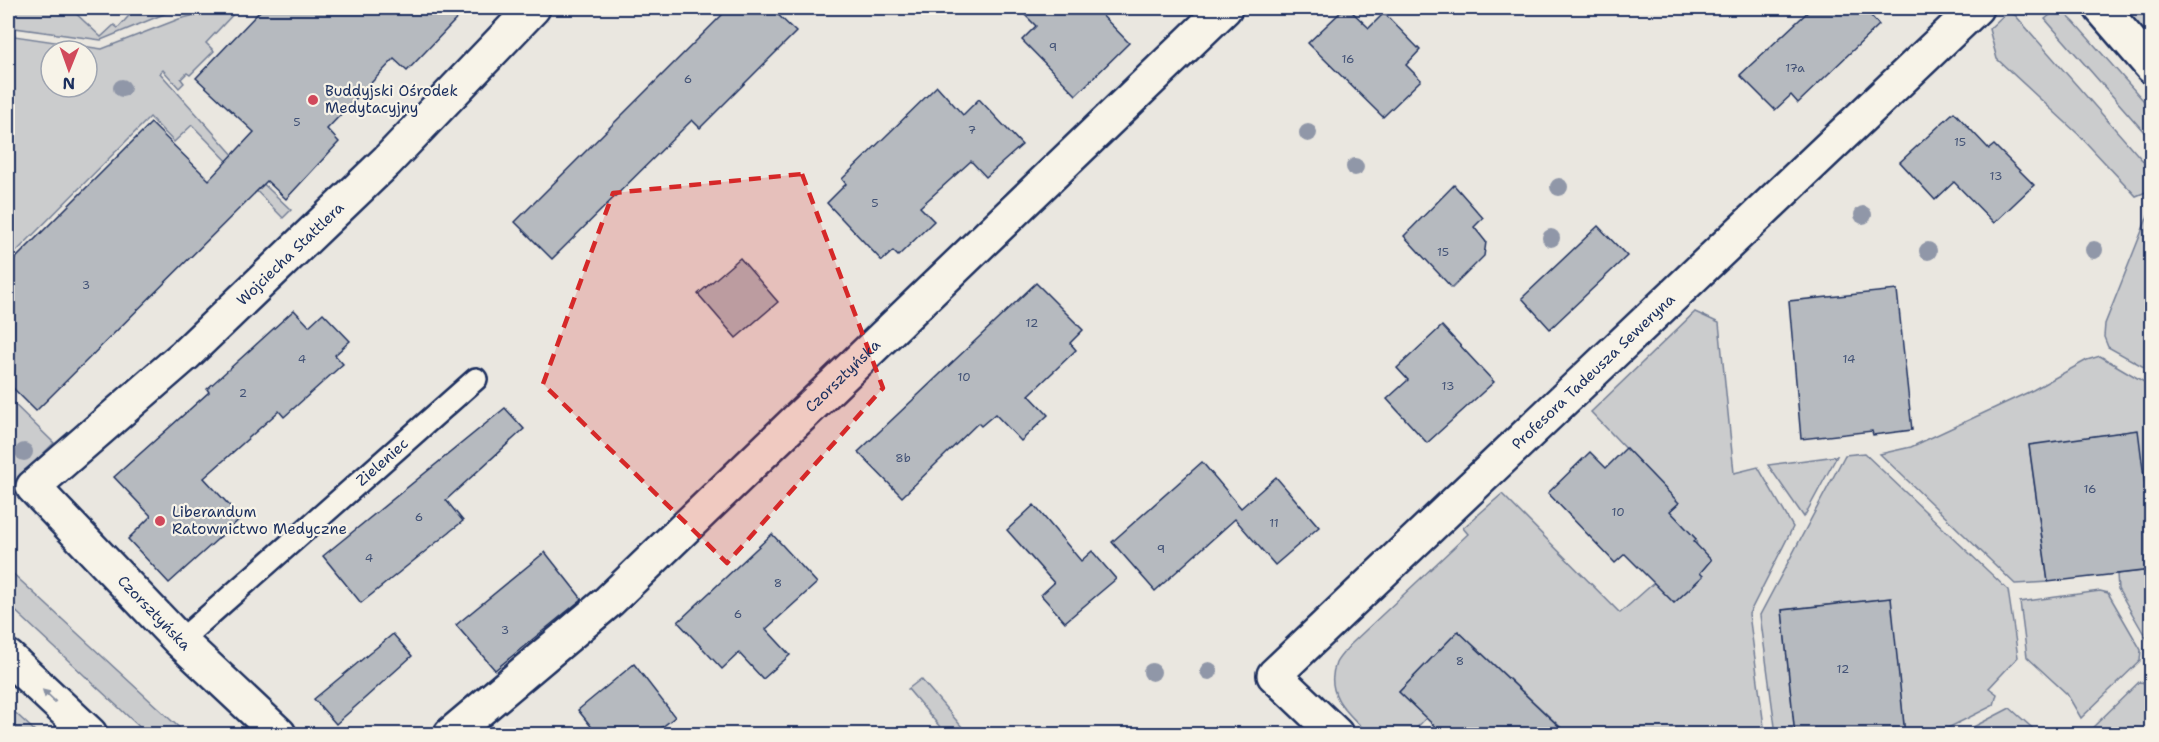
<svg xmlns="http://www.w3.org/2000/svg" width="2159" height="742" font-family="'Shantell Sans',sans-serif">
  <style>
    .green { fill: #cbcccd; stroke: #737e96; stroke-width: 1.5; fill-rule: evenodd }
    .building { fill: #b6babf; stroke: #1b2f5e; stroke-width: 1.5 }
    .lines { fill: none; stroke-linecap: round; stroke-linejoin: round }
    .lane-casing { stroke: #1b2f5e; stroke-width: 26 }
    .street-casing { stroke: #1b2f5e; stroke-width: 38 }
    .primary-casing { stroke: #1b2f5e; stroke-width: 38 }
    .lane { stroke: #f7f3e8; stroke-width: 21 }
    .street { stroke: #f7f3e8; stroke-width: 33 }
    .primary { stroke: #f7f3e8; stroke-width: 33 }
    .tree { fill: #9097a8 }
    .oneway { fill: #8991a3 }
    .marked { fill: #d62828; fill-opacity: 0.2; stroke: #d62828; stroke-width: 4.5; stroke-dasharray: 12 8; stroke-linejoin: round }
    .poi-dot { fill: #d1495b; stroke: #f7f3e8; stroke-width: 2 }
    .labels { text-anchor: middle; stroke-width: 4.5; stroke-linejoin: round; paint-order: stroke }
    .number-label { font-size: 12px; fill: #425276 }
    .poi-label { font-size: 15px; fill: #1b2f5e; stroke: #f7f3e8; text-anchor: start }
    .street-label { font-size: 15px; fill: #1b2f5e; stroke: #f7f3e8 }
  </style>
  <rect width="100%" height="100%" fill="#eae7e0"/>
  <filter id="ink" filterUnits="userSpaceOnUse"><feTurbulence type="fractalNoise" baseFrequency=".0167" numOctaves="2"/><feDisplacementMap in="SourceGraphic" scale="12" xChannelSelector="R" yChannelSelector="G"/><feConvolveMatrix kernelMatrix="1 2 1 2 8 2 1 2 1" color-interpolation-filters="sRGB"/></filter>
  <g filter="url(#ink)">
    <g class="green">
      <path d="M 8,8 L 70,8 L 101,37 L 114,25 L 118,28 L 135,9 L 134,8 L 164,8 L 169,12 L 101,40 L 8,27 Z"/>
      <path d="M 223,8 L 239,8 L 206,43 L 214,51 L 190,75 L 187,73 L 181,79 L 184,83 L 179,88 L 163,70 L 160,73 L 234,156 L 291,210 L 283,218 L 192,125 L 174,142 L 150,117 L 8,260 L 8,35 L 102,49 L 179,19 ZM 51,51 L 87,51 L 87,87 L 51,87 Z"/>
      <path d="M 2059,8 L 2074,22 L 2151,109 L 2151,140 L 2045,19 Z"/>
      <path d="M 2124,8 L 2148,8 L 2151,11 L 2151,39 Z"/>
      <path d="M 2007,12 L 2015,15 L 2151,170 L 2151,187 L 2146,192 L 2136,196 L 2078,134 L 1997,59 L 1989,29 Z"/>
      <path d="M 2151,208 L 2151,371 L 2108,347 L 2104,337 L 2105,324 Z"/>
      <path d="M 1695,312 L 1719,323 L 1734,473 L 1758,467 L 1793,527 L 1749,614 L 1765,734 L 1568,734 L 1458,631 L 1399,692 L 1426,718 L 1411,734 L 1369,734 C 1350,715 1323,695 1336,663 C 1339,657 1346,650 1350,645 L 1468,534 L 1463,528 L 1502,494 L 1620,613 L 1655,582 L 1674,603 L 1702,577 L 1700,573 L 1696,539 L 1682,524 L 1659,521 L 1678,503 L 1591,412 Z"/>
      <path d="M 2100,356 L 2151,386 L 2151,533 L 2137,430 L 2029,446 L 2048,582 L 2015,584 L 1880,454 L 1911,447 L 2033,390 L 2087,360 Z"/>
      <path d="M 8,398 L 54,443 L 8,488 Z"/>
      <path d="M 1864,453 L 2008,590 L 2018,657 L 1989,688 L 1997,694 L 1994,705 L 1936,734 L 1905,734 L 1890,598 L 1782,610 L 1795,734 L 1776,734 L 1760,615 L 1845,455 Z"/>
      <path d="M 1837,456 L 1804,517 L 1768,465 Z"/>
      <path d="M 8,569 L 186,734 L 147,734 L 8,604 Z"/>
      <path d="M 2151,570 L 2151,643 L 2148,641 L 2118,589 L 2117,574 Z"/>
      <path d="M 2100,591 L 2108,593 L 2141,650 L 2140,661 L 2081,718 L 2067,694 L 2027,657 L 2020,602 Z"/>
      <path d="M 921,679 L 968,734 L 946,734 L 908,689 Z"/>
      <path d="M 2139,682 L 2151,684 L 2151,734 L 2086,734 Z"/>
      <path d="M 8,706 L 38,734 L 8,734 Z"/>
      <path d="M 2010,708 L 2039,734 L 1960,734 Z"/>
    </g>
    <g class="building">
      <path d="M 263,8 L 467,8 L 407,71 L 394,59 L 327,129 L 339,142 L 286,199 L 267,181 L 36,411 L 8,383 L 8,266 L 151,123 L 209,180 L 254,132 L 196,78 Z"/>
      <path d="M 729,8 L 771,8 L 796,32 L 700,128 L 692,120 L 552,259 L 515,222 Z"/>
      <path d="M 1018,8 L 1095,8 L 1129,43 L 1076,95 L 1022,40 L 1036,26 Z"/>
      <path d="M 1345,8 L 1348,8 L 1369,28 L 1384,13 L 1420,50 L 1406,65 L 1421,80 L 1383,117 L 1308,43 Z"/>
      <path d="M 1812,8 L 1864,8 L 1879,25 L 1798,103 L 1791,95 L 1775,110 L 1740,75 Z"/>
      <path d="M 937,86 L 963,115 L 979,99 L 1022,145 L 986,177 L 971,161 L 920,207 L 934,221 L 898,256 L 893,251 L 882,261 L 827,203 L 846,184 L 842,179 Z"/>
      <path d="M 1954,112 L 1989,149 L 1994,145 L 2034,185 L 1994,223 L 1954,182 L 1935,200 L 1900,162 Z"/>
      <path d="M 1454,185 L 1483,218 L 1474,227 L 1486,242 L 1484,256 L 1452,288 L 1404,236 Z"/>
      <path d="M 1598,226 L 1627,256 L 1550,329 L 1522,298 Z"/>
      <path d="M 740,258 L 778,302 L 736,338 L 698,294 Z"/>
      <path d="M 1036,283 L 1083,330 L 1070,343 L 1076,350 L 1029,395 L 1048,415 L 1021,441 L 995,414 L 981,426 L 978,423 L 902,497 L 858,452 Z"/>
      <path d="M 1897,290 L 1912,430 L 1873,435 L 1872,431 L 1801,439 L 1789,301 Z"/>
      <path d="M 294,310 L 309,326 L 323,313 L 350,341 L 335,355 L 343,364 L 284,417 L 279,411 L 204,478 L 241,518 L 169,583 L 128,539 L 151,516 L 114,477 L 209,392 L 207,389 Z"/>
      <path d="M 1442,326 L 1494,382 L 1427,443 L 1387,399 L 1408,380 L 1397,368 Z"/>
      <path d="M 505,408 L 524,429 L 446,500 L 463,521 L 361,603 L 323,556 Z"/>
      <path d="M 2138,430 L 2151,533 L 2151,570 L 2048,582 L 2029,445 Z"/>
      <path d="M 1626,448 L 1679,503 L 1670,511 L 1696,539 L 1694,542 L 1711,560 L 1700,573 L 1703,576 L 1674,603 L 1625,554 L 1615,563 L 1548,493 L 1590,452 L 1606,468 Z"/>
      <path d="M 1202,462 L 1241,508 L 1276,477 L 1319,527 L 1275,565 L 1235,519 L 1155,591 L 1112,542 Z"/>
      <path d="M 1034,505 L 1081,561 L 1092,551 L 1116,579 L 1065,622 L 1041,595 L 1054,583 L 1007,530 Z"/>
      <path d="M 772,534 L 817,583 L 766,629 L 790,655 L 763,679 L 739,653 L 722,669 L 678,622 Z"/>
      <path d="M 545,552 L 582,599 L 495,670 L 456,625 Z"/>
      <path d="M 1891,598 L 1905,735 L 1795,735 L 1782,610 Z"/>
      <path d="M 1458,631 L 1568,735 L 1444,735 L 1426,718 L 1399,692 Z"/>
      <path d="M 393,634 L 412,656 L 336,724 L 314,699 Z"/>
      <path d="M 634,664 L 675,717 L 652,735 L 598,735 L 578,710 Z"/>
    </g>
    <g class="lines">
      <g class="lane-casing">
        <g id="lane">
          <path id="s1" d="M 180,641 L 476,379"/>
        </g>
      </g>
      <g class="street-casing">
        <g id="street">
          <path d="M 2101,8 L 2152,67"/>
          <path id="s2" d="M 279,734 L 180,641 L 33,487 L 185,355 L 387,161 L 533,8"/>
          <path id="s3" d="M 451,734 L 609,601 L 1225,8"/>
          <path id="s4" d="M 1336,734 L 1274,675 L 1976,8"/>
        </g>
      </g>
      <g class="primary-casing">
        <path id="primary" d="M 8,657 L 90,734"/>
      </g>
      <use href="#lane" class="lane"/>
      <use href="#street" class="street"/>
      <use href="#primary" class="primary"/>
    </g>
    <g class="tree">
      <circle cx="122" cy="88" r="9"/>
      <circle cx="1308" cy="133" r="9"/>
      <circle cx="1355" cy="167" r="9"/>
      <circle cx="1559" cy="187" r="9"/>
      <circle cx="1863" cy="215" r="9"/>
      <circle cx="1551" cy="238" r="9"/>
      <circle cx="2094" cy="250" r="9"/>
      <circle cx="1928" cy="251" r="9"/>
      <circle cx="24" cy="452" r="9"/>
      <circle cx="1209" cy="671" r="9"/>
      <circle cx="1152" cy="672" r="9"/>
    </g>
    <defs><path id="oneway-solid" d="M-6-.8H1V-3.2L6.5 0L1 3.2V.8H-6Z" transform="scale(1.5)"/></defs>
    <use class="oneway" href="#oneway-solid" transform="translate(49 696) rotate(-137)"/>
  </g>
  <path class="marked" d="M 802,174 L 883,388 L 727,563 L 543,384 L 613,193 Z"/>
  <g class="poi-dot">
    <circle cx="313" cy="100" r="6"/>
    <circle cx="160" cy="521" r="6"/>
  </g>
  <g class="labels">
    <g class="number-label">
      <text x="1053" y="51">9</text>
      <text x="1348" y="63">16</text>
      <text x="1795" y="72">17a</text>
      <text x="688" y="83">6</text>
      <text x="297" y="126">5</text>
      <text x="972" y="134">7</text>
      <text x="1960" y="146">15</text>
      <text x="1996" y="180">13</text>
      <text x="875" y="207">5</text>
      <text x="1443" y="256">15</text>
      <text x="86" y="289">3</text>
      <text x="1032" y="327">12</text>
      <text x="302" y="363">4</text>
      <text x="1849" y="363">14</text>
      <text x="964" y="381">10</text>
      <text x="1448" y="390">13</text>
      <text x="243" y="397">2</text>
      <text x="903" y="462">8b</text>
      <text x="2090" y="493">16</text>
      <text x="1618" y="516">10</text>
      <text x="419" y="521">6</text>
      <text x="1274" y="527">11</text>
      <text x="1161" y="553">9</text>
      <text x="369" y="562">4</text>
      <text x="778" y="587">8</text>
      <text x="738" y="618">6</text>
      <text x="505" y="634">3</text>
      <text x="1460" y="665">8</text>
      <text x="1843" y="673">12</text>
    </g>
    <g class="poi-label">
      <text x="325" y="96">Buddyjski Ośrodek<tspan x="325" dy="17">Medytacyjny</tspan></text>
      <text x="172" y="517">Liberandum<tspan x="172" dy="17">Ratownictwo Medyczne</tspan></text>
    </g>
    <g class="street-label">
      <text dy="5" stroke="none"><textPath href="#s2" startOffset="696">Wojciecha Stattlera</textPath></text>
      <text dy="5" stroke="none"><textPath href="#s4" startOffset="526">Profesora Tadeusza Seweryna</textPath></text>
      <text dy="5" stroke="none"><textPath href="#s3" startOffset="531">Czorsztyńska</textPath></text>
      <text dy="5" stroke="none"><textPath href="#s1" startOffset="270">Zieleniec</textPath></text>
      <text transform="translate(154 613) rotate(46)" y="5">Czorsztyńska</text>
    </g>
  </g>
  <rect width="2159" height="742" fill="none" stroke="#f7f3e8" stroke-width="30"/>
  <rect x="15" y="15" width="2129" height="712" fill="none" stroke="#1b2f5e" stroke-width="2" filter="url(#ink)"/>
  <g transform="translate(69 69) rotate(181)"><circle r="28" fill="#f7f3e8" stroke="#9fa5b1" stroke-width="1.5"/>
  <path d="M0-4.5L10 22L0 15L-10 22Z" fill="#d1495b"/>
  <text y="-9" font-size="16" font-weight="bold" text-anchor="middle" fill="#1b2f5e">N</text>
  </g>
</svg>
